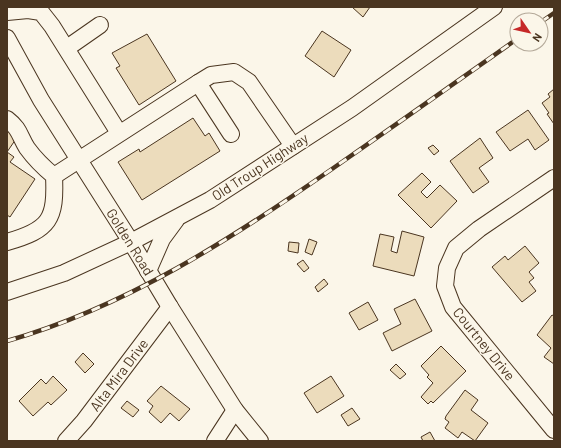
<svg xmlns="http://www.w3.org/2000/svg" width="561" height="448" font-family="Barlow,sans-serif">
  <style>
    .building { fill: #ecdcbc; stroke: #4a3520 }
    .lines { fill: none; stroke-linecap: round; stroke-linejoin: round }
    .minor-casing { stroke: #4a3520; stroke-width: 18 }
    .minor { stroke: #fbf6e9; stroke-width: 16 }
    .rail-casing { stroke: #4a3520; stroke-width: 4.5 }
    .rail { stroke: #fbf6e9; stroke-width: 3; stroke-dasharray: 9; stroke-linecap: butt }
    .labels { text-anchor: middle; stroke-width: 3; stroke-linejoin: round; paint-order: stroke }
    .street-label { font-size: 14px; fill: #4a3520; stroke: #fbf6e9 }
  </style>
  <rect width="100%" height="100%" fill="#fbf6e9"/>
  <g class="building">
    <path d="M 352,7 L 370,7 L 363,17 Z"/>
    <path d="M 322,31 L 351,50 L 334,77 L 305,56 Z"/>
    <path d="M 147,34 L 176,81 L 139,105 L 116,68 L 120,66 L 112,53 Z"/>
    <path d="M 554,89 L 554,124 L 547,114 L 549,113 L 542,103 L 550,97 L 548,94 Z"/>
    <path d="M 528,110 L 549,140 L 535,150 L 528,139 L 510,151 L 496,132 Z"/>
    <path d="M 193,118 L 205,136 L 209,133 L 220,151 L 142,200 L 118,162 L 139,149 L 140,152 Z"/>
    <path d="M 7,128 L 18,136 L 7,152 L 14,157 L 10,162 L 35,179 L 10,217 L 7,215 Z"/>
    <path d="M 480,138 L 493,158 L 479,168 L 489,182 L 473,193 L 450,161 Z"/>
    <path d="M 433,145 L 439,151 L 434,155 L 428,148 Z"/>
    <path d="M 422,173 L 431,182 L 421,192 L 427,198 L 440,185 L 457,201 L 431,228 L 398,195 Z"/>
    <path d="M 402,231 L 424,237 L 414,276 L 373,266 L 380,234 L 394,237 L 391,251 L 397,253 Z"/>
    <path d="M 309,239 L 317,242 L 312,255 L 305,252 Z"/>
    <path d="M 289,242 L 299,243 L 298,253 L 288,251 Z"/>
    <path d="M 525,246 L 539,263 L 529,272 L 534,278 L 529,282 L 536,291 L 522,302 L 492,267 L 505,256 L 508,260 Z"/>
    <path d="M 303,260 L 309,268 L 304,272 L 297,264 Z"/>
    <path d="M 324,279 L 328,284 L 318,292 L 315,287 Z"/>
    <path d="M 415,299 L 432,331 L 392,351 L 383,333 L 401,324 L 394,309 Z"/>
    <path d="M 368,302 L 378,320 L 359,330 L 349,313 Z"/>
    <path d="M 552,315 L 554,316 L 554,364 L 544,357 L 551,348 L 537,335 Z"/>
    <path d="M 441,346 L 466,371 L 433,403 L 431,401 L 428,404 L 421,397 L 433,383 L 427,377 L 429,375 L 421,366 Z"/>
    <path d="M 83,353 L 94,364 L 85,373 L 75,362 Z"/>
    <path d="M 396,364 L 406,374 L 400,379 L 390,370 Z"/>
    <path d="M 53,376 L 67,390 L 51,405 L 48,402 L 33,416 L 19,401 L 41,379 L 46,384 Z"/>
    <path d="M 331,376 L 344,396 L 317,413 L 304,393 Z"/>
    <path d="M 161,386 L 190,409 L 179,421 L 170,413 L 161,423 L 149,412 L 153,406 L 147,401 Z"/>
    <path d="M 465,390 L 478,400 L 471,410 L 488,423 L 475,441 L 462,432 L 458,438 L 445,428 L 449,422 L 445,419 L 446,416 Z"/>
    <path d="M 127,401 L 139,410 L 133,417 L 121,408 Z"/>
    <path d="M 352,408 L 360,419 L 348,426 L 341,415 Z"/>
    <path d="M 430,432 L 435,441 L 423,441 L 421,437 Z"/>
  </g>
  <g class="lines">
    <g class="minor-casing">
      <g id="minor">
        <path d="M 7,12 L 28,10 L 41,12 L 52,26 L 119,133"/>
        <path d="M 7,38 L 41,100 L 131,242 L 170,307 L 235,410 L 260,441"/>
        <path d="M 67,48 L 100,25"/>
        <path d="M 7,119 C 20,129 19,135 27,148 C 35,159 43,167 54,176 C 56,219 50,230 7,242"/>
        <path d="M 231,134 L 198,83 L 211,75 L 234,72 L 249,82 L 293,146"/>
        <path d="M 54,176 L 198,83"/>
        <path d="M 554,178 L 479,229 L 456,248 L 447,268 L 445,286 L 453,307 L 554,430"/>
        <path d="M 148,271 L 162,239 L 176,220"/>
        <path d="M 7,292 L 64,273 L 131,242 L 210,200 L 352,108 L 494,7"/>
        <path d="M 66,441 L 84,421 L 170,307"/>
        <path d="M 215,441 L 235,410"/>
      </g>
    </g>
    <use href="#minor" class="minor"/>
    <g class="rail-casing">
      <g id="rail">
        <path d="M 541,22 L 554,13"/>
        <path d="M 7,341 C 126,307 231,239 332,169 C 394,126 455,83 517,39"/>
      </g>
    </g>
    <use href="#rail" class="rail"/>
  </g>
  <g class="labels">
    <g class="street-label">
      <text transform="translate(260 167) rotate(-33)" y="5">Old Troup Highway</text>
      <text transform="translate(130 242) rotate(58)" y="5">Golden Road</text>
      <text transform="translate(484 344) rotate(51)" y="5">Courtney Drive</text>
      <text transform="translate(119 375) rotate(-53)" y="5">Alta Mira Drive</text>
    </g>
  </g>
  <rect width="561" height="448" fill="none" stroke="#4a3520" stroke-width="16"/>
  <g transform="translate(529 32) rotate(124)"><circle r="19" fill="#fbf6e9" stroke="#b4a999"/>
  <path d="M0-3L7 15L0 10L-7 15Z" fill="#c62828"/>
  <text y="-6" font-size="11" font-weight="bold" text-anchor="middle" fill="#4a3520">N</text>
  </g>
</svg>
